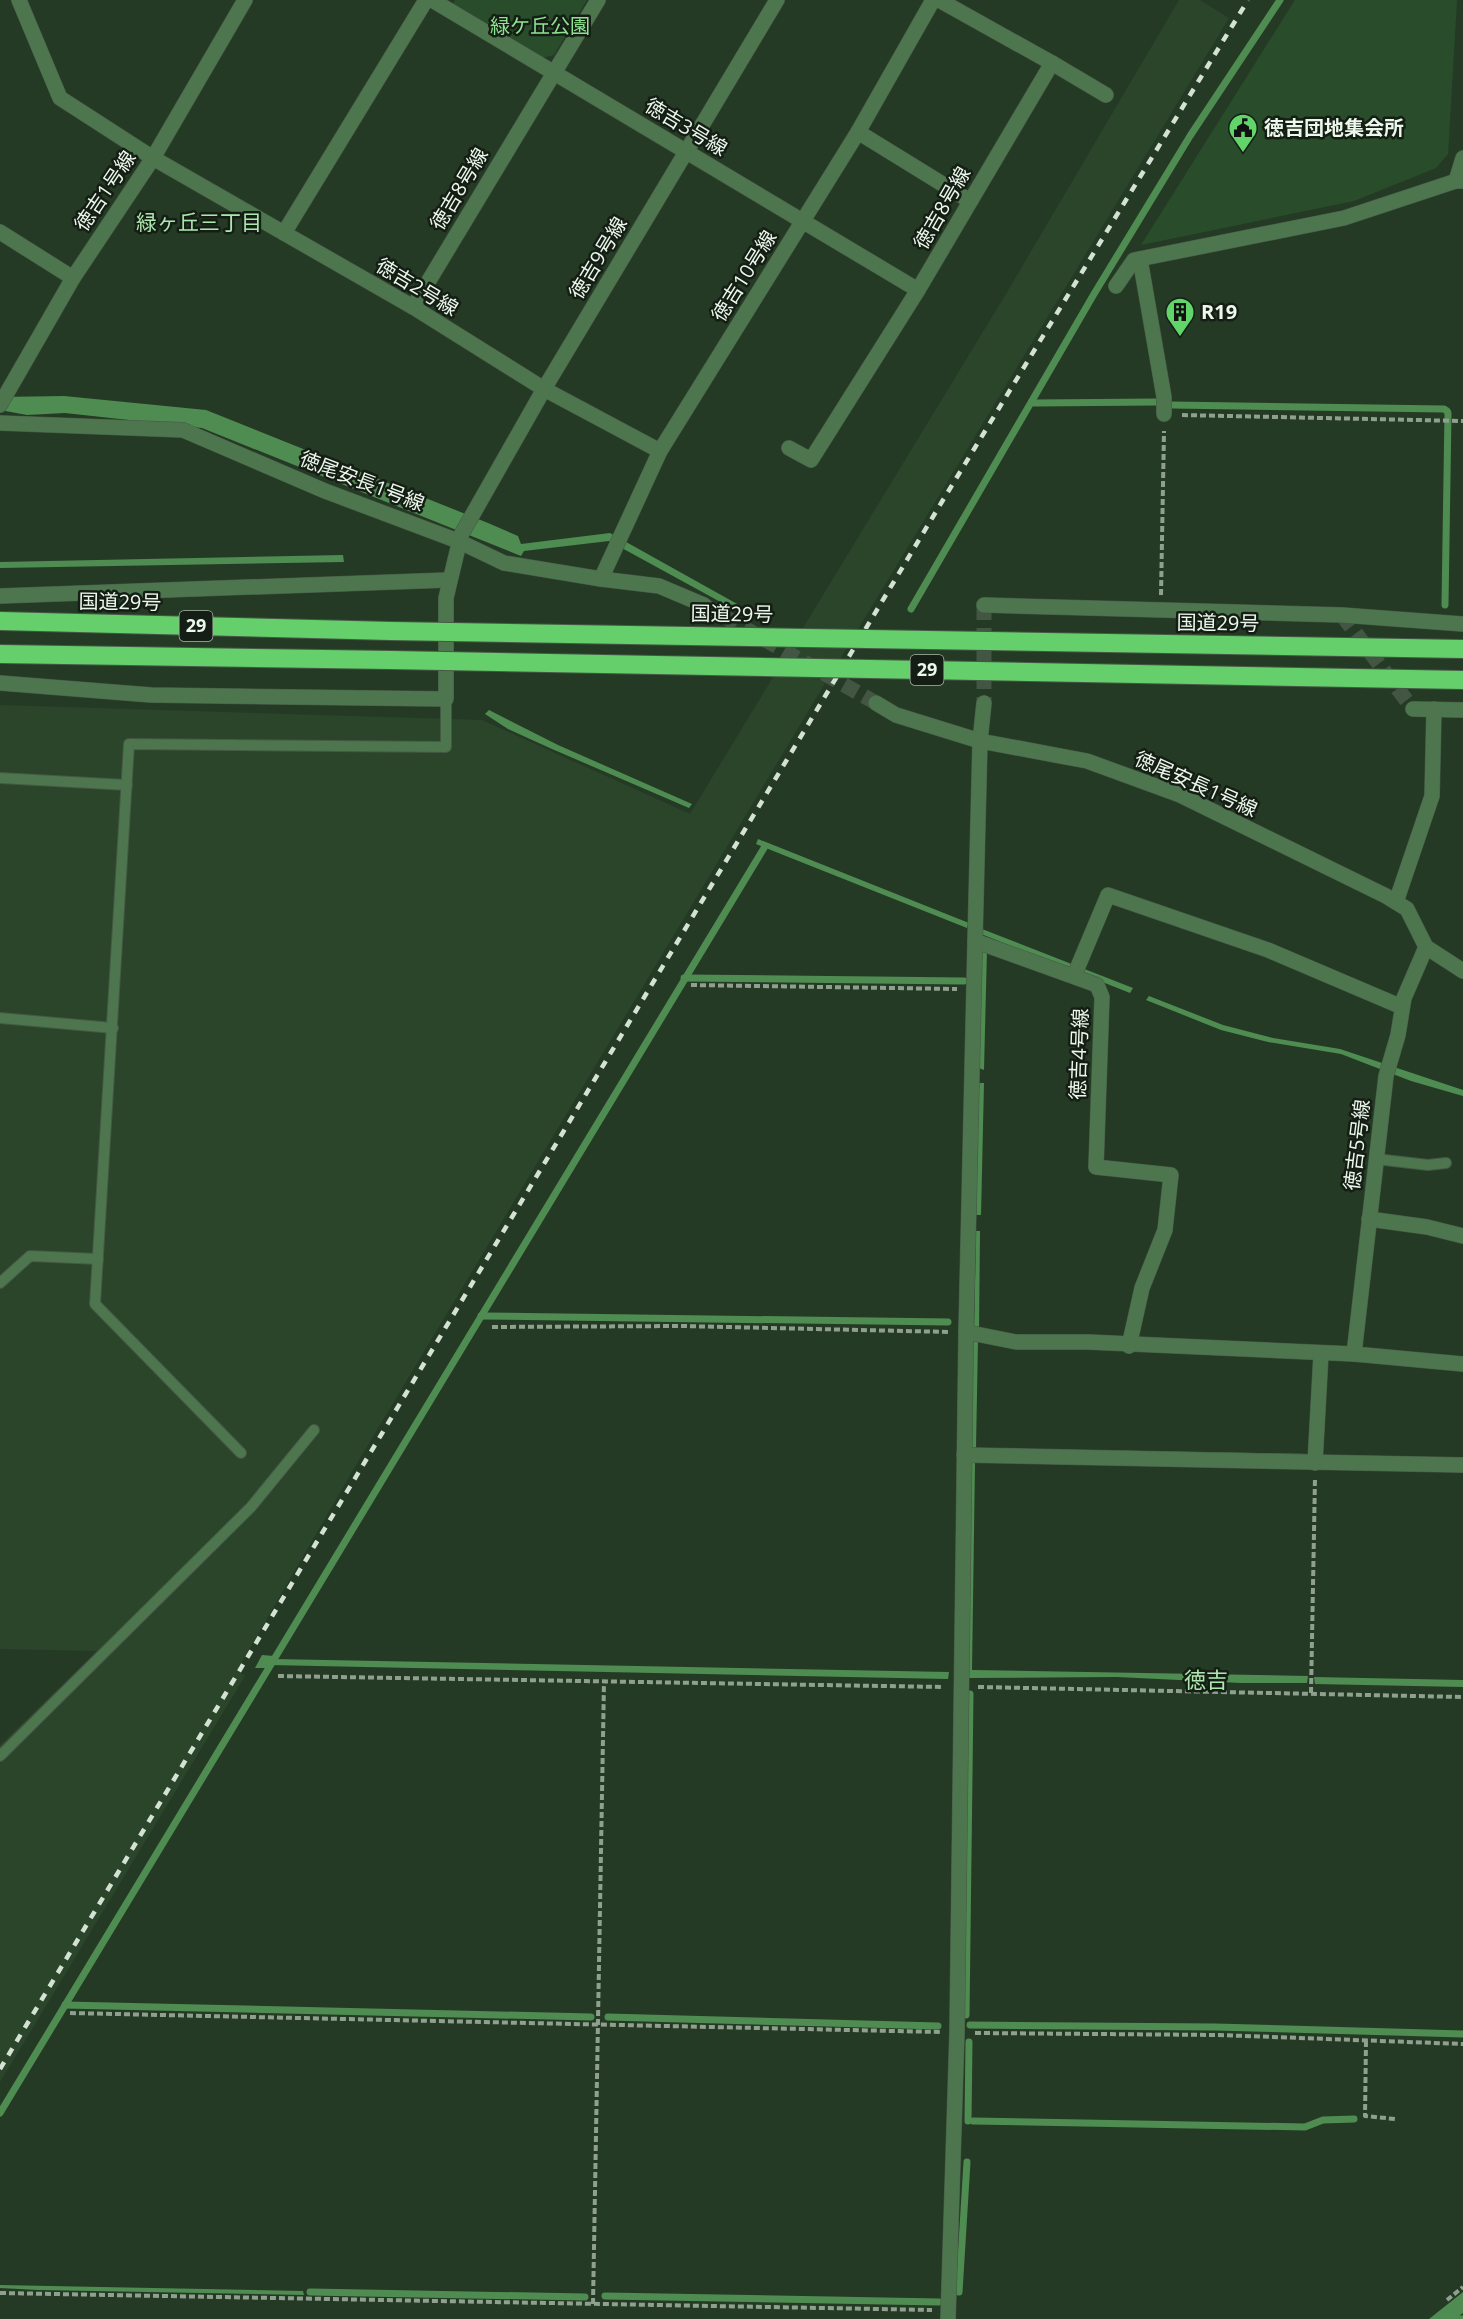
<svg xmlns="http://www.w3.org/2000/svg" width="1463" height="2319" font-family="'Open Sans','Noto Sans JP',sans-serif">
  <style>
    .built { fill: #2b452b }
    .green { fill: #294d2b }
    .water { fill: #4f8c52 }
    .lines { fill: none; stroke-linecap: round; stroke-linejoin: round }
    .stream { stroke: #4f8c52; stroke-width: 7 }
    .street-tunnel { stroke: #435643; stroke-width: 15; stroke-dasharray: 15 8; stroke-linecap: butt }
    .lane-casing { stroke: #455845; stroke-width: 12 }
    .street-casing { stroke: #455845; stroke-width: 16 }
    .highway-casing { stroke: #455845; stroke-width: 20 }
    .path { stroke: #8fa08f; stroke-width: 4; stroke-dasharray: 6 3; stroke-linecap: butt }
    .lane { stroke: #4d754e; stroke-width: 10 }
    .street { stroke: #4d754e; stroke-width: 15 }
    .highway { stroke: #65cf6c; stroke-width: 18 }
    .rail { stroke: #d4e2d4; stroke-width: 4.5; stroke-dasharray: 8 8; stroke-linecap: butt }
    .highway-bridge-casing { stroke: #455845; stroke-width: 20; stroke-linecap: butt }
    .highway-bridge { stroke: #65cf6c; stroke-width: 18 }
    .labels { text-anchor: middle; stroke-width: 5; stroke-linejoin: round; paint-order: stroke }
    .shield { fill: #151e15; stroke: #abb7ab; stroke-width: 1.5 }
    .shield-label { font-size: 18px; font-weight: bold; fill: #ebf8eb }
    .park-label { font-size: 20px; fill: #8ee291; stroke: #151e15 }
    .street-label { font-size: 20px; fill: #ebf8eb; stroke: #151e15 }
    .poi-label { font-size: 20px; font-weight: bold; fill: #ebf8eb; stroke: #151e15; text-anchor: start }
    .neighbourhood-label { font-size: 21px; fill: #ace7ad; stroke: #151e15 }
    .quarter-label { font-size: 22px; fill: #ace7ad; stroke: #151e15 }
  </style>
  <rect width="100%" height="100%" fill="#253a25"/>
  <path class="built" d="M 1179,0 L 1200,0 L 1229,18 L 804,718 L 356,1465 L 237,1670 L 245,1676 L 0,2082 L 0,1745 L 97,1651 L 0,1649 L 0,705 L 482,720 L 690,814 L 1006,294 Z"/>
  <g class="green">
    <path d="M 455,0 L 587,0 L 554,55 L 542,58 L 453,4 Z"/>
    <path d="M 1295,0 L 1457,0 L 1448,154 L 1436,168 L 1354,201 L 1141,245 Z"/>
  </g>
  <g class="water">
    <path d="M 64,396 L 206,410 L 488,523 L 518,536 L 521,544 L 610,533 L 739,605 L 726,605 L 609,541 L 524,551 L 521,556 L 202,428 L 65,413 L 27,415 L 0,410 L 0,397 Z"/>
    <path d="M 343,555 L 344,562 L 0,568 L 0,562 Z"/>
    <path d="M 489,710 L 558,745 L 692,804 L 689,808 L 552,749 L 508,729 L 485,714 Z"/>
    <path d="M 758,839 L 969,923 L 967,928 L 756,844 Z"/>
    <path d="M 982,929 L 1133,988 L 1130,993 L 981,934 Z"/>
    <path d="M 982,949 L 987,949 L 984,1070 L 979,1068 Z"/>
    <path d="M 1149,996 L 1223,1025 L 1273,1038 L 1340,1049 L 1463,1090 L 1463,1096 L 1411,1081 L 1341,1054 L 1268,1042 L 1221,1030 L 1146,1000 Z"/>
    <path d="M 979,1083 L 984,1083 L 981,1215 L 976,1215 Z"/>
    <path d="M 976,1231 L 980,1231 L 979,1330 L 974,1329 Z"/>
    <path d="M 973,1338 L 978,1340 L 976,1448 L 1313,1454 L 1312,1458 L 971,1452 Z"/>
    <path d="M 971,1462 L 975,1462 L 972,1670 L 1308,1676 L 1307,1683 L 1241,1683 L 1117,1677 L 966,1678 Z"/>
    <path d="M 262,1655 L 274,1656 L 273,1659 L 949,1672 L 948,1679 L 269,1665 L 267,1668 L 255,1668 Z"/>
    <path d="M 1314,1677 L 1463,1680 L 1463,1687 L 1315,1684 Z"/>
    <path d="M 0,2285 L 303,2291 L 304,2295 L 38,2290 L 0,2288 Z"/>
    <path d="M 1463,2292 L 1463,2313 L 1455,2319 L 1429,2319 Z"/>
  </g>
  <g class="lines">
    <g class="stream">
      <path d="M 1034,403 L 1157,402"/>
      <path d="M 1172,405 L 1444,409 L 1447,411"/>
      <path d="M 1445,605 L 1448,413"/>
      <path d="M 911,609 L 1094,294 L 1190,136 L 1280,0"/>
      <path d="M 684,978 L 964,981"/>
      <path d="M 481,1316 L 948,1322"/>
      <path d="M 65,2005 L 591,2017"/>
      <path d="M 966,2015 L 970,1694"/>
      <path d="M 608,2017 L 938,2026"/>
      <path d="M 970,2025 L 1215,2027 L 1463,2034"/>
      <path d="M 0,2113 L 764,848"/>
      <path d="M 968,2121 L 969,2042"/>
      <path d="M 973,2121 L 1305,2127 L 1323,2120 L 1354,2119"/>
      <path d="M 310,2292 L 585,2297"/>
      <path d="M 959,2292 L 967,2162"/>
      <path d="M 605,2296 L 939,2302"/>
      <path d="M 1458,2319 L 1463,2319"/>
    </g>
    <g class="street-tunnel">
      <path d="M 704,605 L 876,703"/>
      <path d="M 984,605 L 984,703"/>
      <path d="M 1342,615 L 1413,709"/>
    </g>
    <g class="lane-casing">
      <g id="lane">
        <path d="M 0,778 L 127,785"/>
        <path d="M 0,1018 L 113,1028"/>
        <path d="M 1376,1159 L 1428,1165 L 1446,1163"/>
        <path d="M 0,1283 L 30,1256 L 98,1259"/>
        <path d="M 241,1453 L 95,1304 L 129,744 L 446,747 L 446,699"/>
        <path d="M 0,1756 L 251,1507 L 314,1430"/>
      </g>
    </g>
    <g class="street-casing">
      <g id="street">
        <path d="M 19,0 L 60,98 L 153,158 L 413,307 L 544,389 L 660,451"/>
        <path d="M 432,0 L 918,290"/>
        <path d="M 1052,63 L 1106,95"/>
        <path d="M 858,132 L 970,201"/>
        <path d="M 1463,158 L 1456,181 L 1463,181"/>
        <path d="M 0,232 L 73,278"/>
        <path d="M 284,233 L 426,0"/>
        <path d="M 1140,259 L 1164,397 L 1164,414"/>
        <path d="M 1116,286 L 1134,260 L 1344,218 L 1456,181"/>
        <path d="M 413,307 L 598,0"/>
        <path d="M 0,405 L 73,278 L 153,158 L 245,0"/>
        <path d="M 0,423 L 183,430 L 325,491 L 458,541 L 504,563 L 601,579 L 659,586 L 704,605"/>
        <path d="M 789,448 L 811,460 L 918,290 L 1052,63 L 939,0"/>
        <path d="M 601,579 L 660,451 L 858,132 L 933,0"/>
        <path d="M 0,596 L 448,580"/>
        <path d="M 984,605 L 1342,615 L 1463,624"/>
        <path d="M 0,683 L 151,695 L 446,699 L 446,598 L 461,535 L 544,389 L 777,0"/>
        <path d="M 876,703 L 896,715 L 980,741 L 1087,761 L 1180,795 L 1386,896 L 1407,909 L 1426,947 L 1463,971"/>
        <path d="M 984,703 L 980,741 L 975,941 L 1097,985 L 1102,997 L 1096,1167 L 1171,1175 L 1165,1230 L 1142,1288 L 1129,1346"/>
        <path d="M 1413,709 L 1463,710"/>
        <path d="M 1396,902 L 1432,796 L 1434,709"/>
        <path d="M 1074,976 L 1108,895 L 1268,950 L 1402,1007"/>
        <path d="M 1369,1219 L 1427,1227 L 1463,1236"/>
        <path d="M 966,1332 L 1016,1342 L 1088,1342 L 1354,1354 L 1463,1364"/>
        <path d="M 1354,1354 L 1386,1076 L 1398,1035 L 1404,998 L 1426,947"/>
        <path d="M 964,1455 L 1463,1465"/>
        <path d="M 1315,1463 L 1321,1354"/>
        <path d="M 948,2319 L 957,2032 L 966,1332 L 975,941"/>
      </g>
    </g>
    <g class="highway-casing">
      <g id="highway">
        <path d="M 0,621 L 391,631"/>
        <path d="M 0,654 L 391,660"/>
      </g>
    </g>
    <g class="path">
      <path d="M 1182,415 L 1463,421"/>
      <path d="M 1161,595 L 1164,431"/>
      <path d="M 691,985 L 957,989"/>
      <path d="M 492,1327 L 682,1326 L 950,1332"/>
      <path d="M 278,1676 L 943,1687"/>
      <path d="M 978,1687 L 1463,1697"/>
      <path d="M 1311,1693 L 1315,1478"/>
      <path d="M 70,2013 L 940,2032"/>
      <path d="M 975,2033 L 1219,2035 L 1463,2044"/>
      <path d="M 1366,2041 L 1365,2116 L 1395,2119"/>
      <path d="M 0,2293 L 932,2310"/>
      <path d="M 1447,2300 L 1463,2287"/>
      <path d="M 593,2304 L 604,1681"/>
    </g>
    <use href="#lane" class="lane"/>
    <use href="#street" class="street"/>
    <use href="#highway" class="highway"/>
    <path class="rail" d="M 0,2069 L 943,500 L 1248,0"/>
    <g class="highway-bridge-casing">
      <g id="highway-bridge">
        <path d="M 391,631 L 1463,649"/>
        <path d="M 391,660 L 1463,680"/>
      </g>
    </g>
    <use href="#highway-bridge" class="highway-bridge"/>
  </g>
  <defs>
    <g id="civic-pin" transform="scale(1.5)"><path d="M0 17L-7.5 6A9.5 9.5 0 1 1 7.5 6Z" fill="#61d46a" stroke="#151e15"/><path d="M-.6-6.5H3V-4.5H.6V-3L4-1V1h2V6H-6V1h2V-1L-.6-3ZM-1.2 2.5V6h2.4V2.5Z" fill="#111"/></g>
    <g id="building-pin" transform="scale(1.5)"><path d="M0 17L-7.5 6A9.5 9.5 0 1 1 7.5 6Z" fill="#61d46a" stroke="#151e15"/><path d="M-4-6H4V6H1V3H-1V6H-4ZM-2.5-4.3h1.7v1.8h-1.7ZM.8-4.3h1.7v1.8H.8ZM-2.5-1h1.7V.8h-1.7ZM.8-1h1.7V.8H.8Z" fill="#111"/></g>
  </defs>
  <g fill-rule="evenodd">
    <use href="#civic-pin" x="1243" y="128"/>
    <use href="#building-pin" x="1180" y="312"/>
  </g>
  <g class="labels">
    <g class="shield">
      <rect x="179.5" y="611" width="33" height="30" rx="4.5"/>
      <rect x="910.5" y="655" width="33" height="30" rx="4.5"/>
    </g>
    <g class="shield-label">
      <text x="196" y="632">29</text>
      <text x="927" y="676">29</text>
    </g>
    <g class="park-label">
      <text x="540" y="33">緑ケ丘公園</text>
    </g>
    <g class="street-label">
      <text transform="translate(686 127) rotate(31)" y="7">徳吉3号線</text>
      <text transform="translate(459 189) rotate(-59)" y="7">徳吉8号線</text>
      <text transform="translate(105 191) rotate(-56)" y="7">徳吉1号線</text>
      <text transform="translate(942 208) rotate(-60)" y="7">徳吉8号線</text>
      <text transform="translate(598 258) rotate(-59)" y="7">徳吉9号線</text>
      <text transform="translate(744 276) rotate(-58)" y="7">徳吉10号線</text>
      <text transform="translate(417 287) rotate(31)" y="7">徳吉2号線</text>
      <text transform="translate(362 481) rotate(21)" y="7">徳尾安長1号線</text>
      <text transform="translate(120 602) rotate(1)" y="7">国道29号</text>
      <text transform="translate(732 614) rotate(1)" y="7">国道29号</text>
      <text transform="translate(1218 623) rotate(1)" y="7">国道29号</text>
      <text transform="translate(1196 784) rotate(24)" y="7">徳尾安長1号線</text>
      <text transform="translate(1079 1054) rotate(-88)" y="7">徳吉4号線</text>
      <text transform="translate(1357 1145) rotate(-83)" y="7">徳吉5号線</text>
    </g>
    <g class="poi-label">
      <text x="1264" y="135">徳吉団地集会所</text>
      <text x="1201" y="319">R19</text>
    </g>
    <g class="neighbourhood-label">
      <text x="199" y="230">緑ヶ丘三丁目</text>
    </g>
    <g class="quarter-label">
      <text x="1206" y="1688">徳吉</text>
    </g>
  </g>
</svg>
